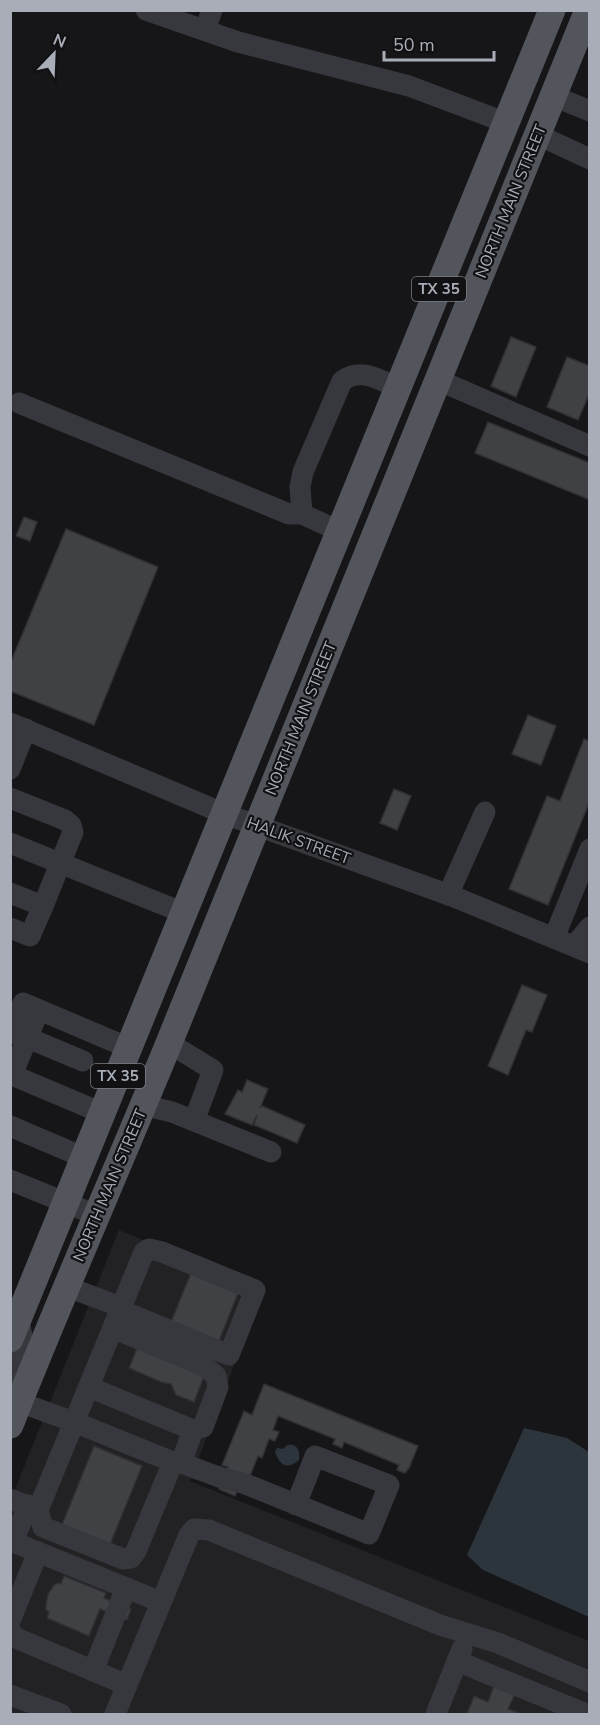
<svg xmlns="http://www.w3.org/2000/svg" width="600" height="1725" font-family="'Nunito Sans',sans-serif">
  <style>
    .built { fill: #222225 }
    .water { fill: #2c353c }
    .building { fill: #404145; stroke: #303034; stroke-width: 1.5 }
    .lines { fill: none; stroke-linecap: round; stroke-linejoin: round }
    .minor { stroke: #37383d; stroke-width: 21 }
    .major { stroke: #53555c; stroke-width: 27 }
    .labels { text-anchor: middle; stroke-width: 4.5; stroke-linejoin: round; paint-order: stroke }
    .shield { fill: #111113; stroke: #7b7e86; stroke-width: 1.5 }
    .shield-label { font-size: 15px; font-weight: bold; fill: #a8adb8 }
    .street-label { font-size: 16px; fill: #a8adb8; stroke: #111113 }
  </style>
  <rect width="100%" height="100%" fill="#161618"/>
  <path class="built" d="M 119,1230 L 263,1289 L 190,1481 L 589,1641 L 589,1714 L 11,1714 L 10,1502 Z"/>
  <g class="water">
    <path d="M 524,1428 L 567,1438 L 589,1452 L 589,1617 L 483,1570 L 467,1555 Z"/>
    <path d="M 287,1445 C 298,1443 300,1451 299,1460 C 287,1470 280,1466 275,1452 L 277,1448 L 283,1449 Z"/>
  </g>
  <g class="building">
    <path d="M 511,337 L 536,347 L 516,397 L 491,386 Z"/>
    <path d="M 567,357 L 590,366 L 590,392 L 578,420 L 547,407 Z"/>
    <path d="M 488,422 L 590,463 L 590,500 L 475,453 Z"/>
    <path d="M 24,517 L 37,522 L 30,541 L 16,536 Z"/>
    <path d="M 66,529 L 158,567 L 94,725 L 10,691 L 10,664 Z"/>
    <path d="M 528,715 L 556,726 L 541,765 L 512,754 Z"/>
    <path d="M 584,739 L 590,741 L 590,800 L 548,905 L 509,889 L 547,796 L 560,801 Z"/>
    <path d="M 394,789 L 411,796 L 397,830 L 380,823 Z"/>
    <path d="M 522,985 L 547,995 L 532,1032 L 526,1030 L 508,1075 L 488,1066 Z"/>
    <path d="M 247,1080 L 268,1089 L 260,1108 L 262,1106 L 305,1125 L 297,1143 L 254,1125 L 257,1115 L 252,1125 L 225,1114 L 238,1090 L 242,1092 Z"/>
    <path d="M 193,1268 L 240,1288 L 219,1341 L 171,1322 Z"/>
    <path d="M 138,1346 L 205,1374 L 194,1402 L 176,1395 L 171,1384 L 161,1382 L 129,1368 Z"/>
    <path d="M 264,1384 L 418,1446 L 409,1468 L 405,1473 L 397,1470 L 399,1465 L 344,1442 L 342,1448 L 333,1444 L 335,1439 L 278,1416 L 273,1430 L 279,1432 L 275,1441 L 269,1439 L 262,1458 L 258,1456 L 250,1476 L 245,1474 L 235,1496 L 219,1489 L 228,1467 L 222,1465 L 244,1411 L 252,1415 Z"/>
    <path d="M 94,1446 L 142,1466 L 109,1547 L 61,1527 Z"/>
    <path d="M 64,1576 L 106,1593 L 104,1598 L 131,1609 L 127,1620 L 100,1609 L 89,1636 L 47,1618 L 49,1612 L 46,1610 L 46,1605 L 48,1594 L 54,1585 L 58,1583 L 61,1584 Z"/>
    <path d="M 494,1685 L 515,1694 L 508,1709 L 521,1714 L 467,1714 L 474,1696 L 488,1702 Z"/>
  </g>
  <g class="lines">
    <g class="minor">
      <path d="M 146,10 L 238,42 L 409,86 L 507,123"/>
      <path d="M 205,30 L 212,10"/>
      <path d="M 553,96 L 590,111"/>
      <path d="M 538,135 L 590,159"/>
      <path d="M 438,380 L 590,446"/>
      <path d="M 19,403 L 289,514 L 302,514 L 339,531"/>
      <path d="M 302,514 L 300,487 L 303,472 L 342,381 C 362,367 379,380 399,388"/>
      <path d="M 10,723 L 225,814 L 452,896 L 590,953"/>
      <path d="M 10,769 L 26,729"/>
      <path d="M 10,798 L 65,820 L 71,825 L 73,832 L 43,906 L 10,893"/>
      <path d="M 10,843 L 184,913"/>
      <path d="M 448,895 L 485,812"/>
      <path d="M 10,928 L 30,936 L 43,906"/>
      <path d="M 554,938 L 590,849"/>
      <path d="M 574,946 L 590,927"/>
      <path d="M 39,1010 L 12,1075 L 102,1113"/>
      <path d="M 10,1034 L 23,1003 L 129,1048"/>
      <path d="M 28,1038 L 83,1061"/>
      <path d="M 169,1043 L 213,1070 L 194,1121"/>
      <path d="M 143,1105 L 172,1112 L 271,1152"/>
      <path d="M 10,1126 L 85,1158"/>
      <path d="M 10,1180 L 96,1215"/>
      <path d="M 65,1286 L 121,1307"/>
      <path d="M 10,1384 L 24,1350 L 19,1318 L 17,1317"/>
      <path d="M 89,1387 L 193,1430 L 203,1427 L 218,1387 L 216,1376 L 206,1367 L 113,1328"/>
      <path d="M 12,1391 L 19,1402 L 74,1422 L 173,1462 L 181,1463 L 219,1477 L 243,1483 L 369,1534 L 389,1485 L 315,1456 L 296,1505"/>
      <path d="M 181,1463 L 193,1430"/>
      <path d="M 10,1499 L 38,1510 L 144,1252 L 149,1249 L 162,1252 L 255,1290 L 229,1355 L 120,1310"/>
      <path d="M 28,1505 L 13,1542 L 161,1602"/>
      <path d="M 38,1510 L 43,1527 L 123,1559 L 131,1558 L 136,1551 L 173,1462"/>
      <path d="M 10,1621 L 38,1552"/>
      <path d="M 10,1631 L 16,1638 L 127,1685"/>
      <path d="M 457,1661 L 586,1714"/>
      <path d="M 93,1671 L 126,1588"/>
      <path d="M 10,1695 L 61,1714"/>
      <path d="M 115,1714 L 189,1535 L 194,1529 L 209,1530 L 440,1625 L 498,1643 L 590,1682"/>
      <path d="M 436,1714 L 462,1649"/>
    </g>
    <g class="major">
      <path d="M 10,1339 L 552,10"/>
      <path d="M 10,1425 C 61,1296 117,1170 169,1043 L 588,10"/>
    </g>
  </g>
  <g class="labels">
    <g class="shield">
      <rect x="412" y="277" width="54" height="24" rx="4.5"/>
      <rect x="91" y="1064" width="54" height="24" rx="4.5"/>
    </g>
    <g class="shield-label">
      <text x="439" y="294">TX 35</text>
      <text x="118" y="1081">TX 35</text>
    </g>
    <g class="street-label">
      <text transform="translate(510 201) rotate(-68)" y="6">NORTH MAIN STREET</text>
      <text transform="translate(300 718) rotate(-68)" y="6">NORTH MAIN STREET</text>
      <text transform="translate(299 840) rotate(20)" y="6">HALIK STREET</text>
      <text transform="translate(109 1185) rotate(-67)" y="6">NORTH MAIN STREET</text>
    </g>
  </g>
  <rect width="600" height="1725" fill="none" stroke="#a8adb8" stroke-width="24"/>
  <g transform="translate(54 54) rotate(23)" stroke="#111113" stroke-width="4.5" paint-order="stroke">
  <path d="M0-4.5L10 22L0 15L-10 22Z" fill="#a8adb8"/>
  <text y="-9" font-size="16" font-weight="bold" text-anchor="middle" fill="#a8adb8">N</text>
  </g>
  <path d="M384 51v9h110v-9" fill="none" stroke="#a8adb8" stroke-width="3"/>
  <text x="393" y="51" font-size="18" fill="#a8adb8" stroke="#111113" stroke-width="4.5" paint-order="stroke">50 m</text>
</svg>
